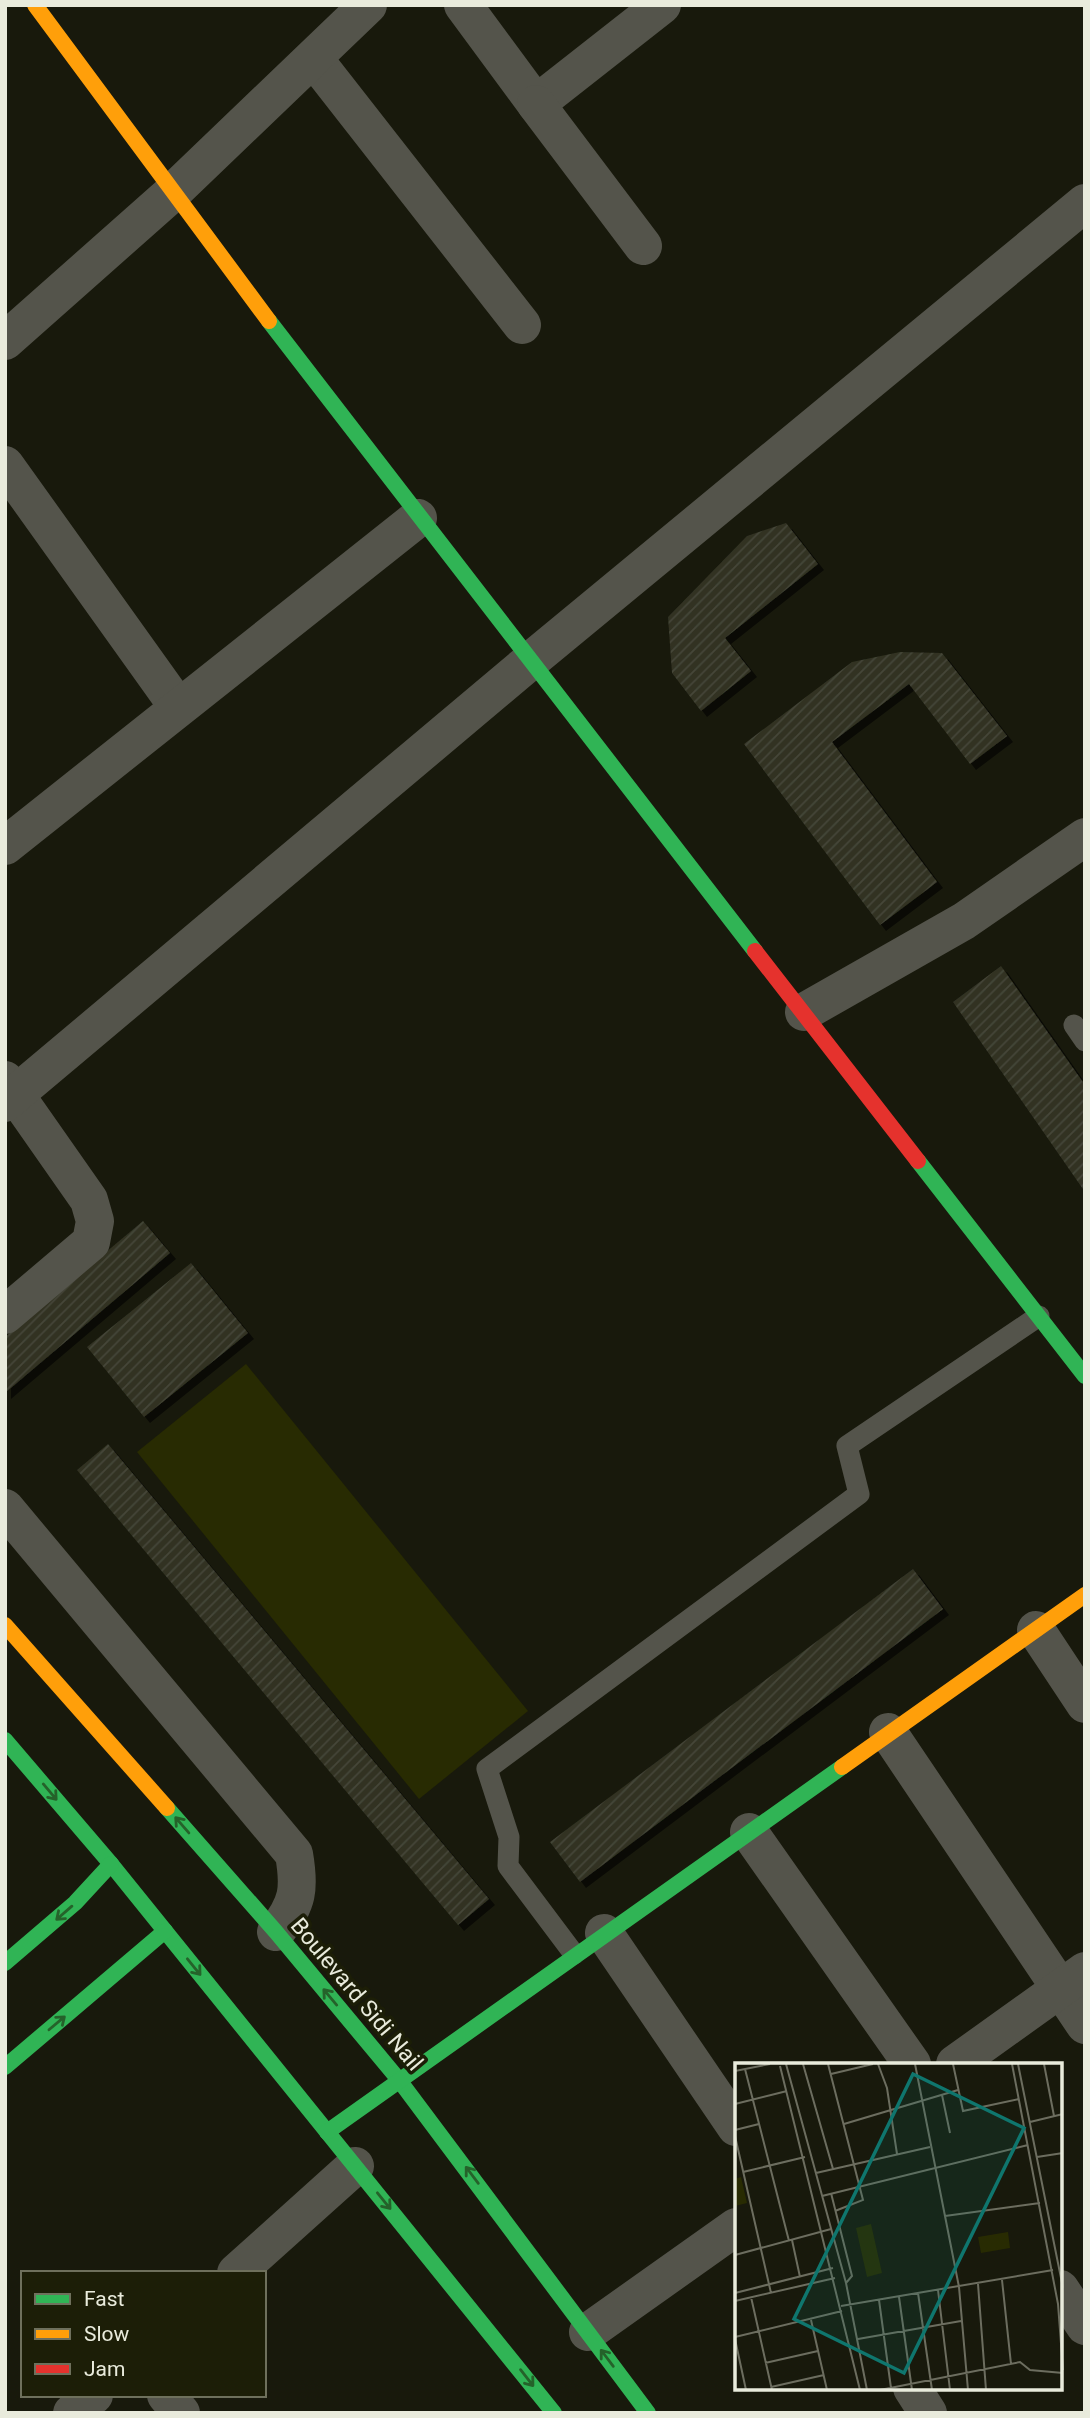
<svg xmlns="http://www.w3.org/2000/svg" width="1090" height="2418" font-family="Roboto,sans-serif">
  <style>
    .pitch { fill: #282b02 }
    .building { fill: url(#building-hatch); filter: url(#shadow) }
    .lines { fill: none; stroke-linecap: round; stroke-linejoin: round }
    .lane { stroke: #54544b; stroke-width: 21 }
    .street { stroke: #54544b; stroke-width: 38 }
    .fast { stroke: #30b455; stroke-width: 16 }
    .slow { stroke: #ff9f0a; stroke-width: 16 }
    .jam { stroke: #e5322d; stroke-width: 16 }
    .oneway { stroke: #25622a }
    .labels { text-anchor: middle; stroke-width: 7; stroke-linejoin: round; paint-order: stroke }
    .street-label { font-size: 23px; fill: #e9ebdc; stroke: #1c1e07 }
    .inset-road { fill: none; stroke: #6c6d5f; stroke-width: 2 }
    .view { fill: #0f766e; fill-opacity: 0.15; stroke: #0f766e; stroke-width: 3.5 }
    .inset-edge { fill: none; stroke: #e9ebdc; stroke-width: 3.5 }
  </style>
  <defs>
    <pattern id="building-hatch" width="6" height="6" patternUnits="userSpaceOnUse" patternTransform="scale(1.75)"><rect width="6" height="6" fill="#313223"/><path d="M-1 1l2-2M0 6l6-6M5 7l2-2" fill="none" stroke="#454638"/></pattern>
    <filter id="shadow"><feDropShadow dx="6" dy="6" stdDeviation="0" flood-color="#0009"/></filter>
  </defs>
  <rect width="100%" height="100%" fill="#18190c"/>
  <path class="pitch" d="M 246,1364 L 528,1711 L 419,1799 L 137,1452 Z"/>
  <g class="building">
    <path d="M 786,523 L 818,564 L 725,638 L 751,671 L 701,711 L 672,673 L 668,617 L 747,536 Z"/>
    <path d="M 900,652 L 942,653 L 1007,736 L 970,764 L 909,684 L 832,742 L 937,882 L 880,925 L 744,744 L 852,662 Z"/>
    <path d="M 1001,966 L 1085,1085 L 1085,1192 L 953,1002 Z"/>
    <path d="M 143,1221 L 170,1253 L 5,1393 L 5,1337 Z"/>
    <path d="M 191,1263 L 248,1333 L 144,1417 L 87,1347 Z"/>
    <path d="M 108,1444 L 489,1899 L 458,1925 L 77,1470 Z"/>
    <path d="M 913,1569 L 943,1609 L 580,1882 L 550,1842 Z"/>
  </g>
  <g class="lines">
    <g class="lane">
      <path d="M 1074,1025 L 1085,1041"/>
      <path d="M 574,1954 L 508,1866 L 509,1837 L 487,1769 L 859,1494 L 847,1446 L 1039,1316"/>
    </g>
    <g class="street">
      <path d="M 463,5 L 536,104 L 662,5"/>
      <path d="M 314,59 L 522,325"/>
      <path d="M 536,104 L 643,246"/>
      <path d="M 5,341 L 172,193 L 368,5"/>
      <path d="M 5,465 L 178,707"/>
      <path d="M 5,846 L 418,518"/>
      <path d="M 804,1012 L 964,921 L 1085,837"/>
      <path d="M 5,1080 L 89,1200 L 95,1221 L 91,1242 L 5,1315"/>
      <path d="M 5,1103 L 529,662 L 1085,203"/>
      <path d="M 5,1508 L 294,1854 C 300,1889 298,1903 276,1932"/>
      <path d="M 1036,1630 L 1085,1704"/>
      <path d="M 888,1732 L 1085,2025"/>
      <path d="M 749,1832 L 912,2064"/>
      <path d="M 604,1933 L 736,2127"/>
      <path d="M 955,2064 L 1085,1971"/>
      <path d="M 236,2273 L 355,2166"/>
      <path d="M 1060,2289 L 1085,2326"/>
      <path d="M 588,2332 L 736,2227"/>
      <path d="M 912,2388 L 928,2413"/>
      <path d="M 166,2395 L 181,2413"/>
      <path d="M 72,2413 L 94,2395"/>
    </g>
    <g class="fast">
      <path d="M 269,321 L 755,951"/>
      <path d="M 918,1161 L 1085,1376"/>
      <path d="M 5,1740 L 111,1864 L 554,2413"/>
      <path d="M 167,1808 L 276,1932 L 399,2080 L 648,2413"/>
      <path d="M 5,1963 L 75,1903 L 111,1864"/>
      <path d="M 5,2067 L 165,1931"/>
      <path d="M 327,2132 L 842,1767"/>
    </g>
    <g class="slow">
      <path d="M 35,5 L 269,321"/>
      <path d="M 5,1625 L 167,1808"/>
      <path d="M 842,1767 L 1085,1595"/>
    </g>
    <path class="jam" d="M 755,951 L 918,1161"/>
  </g>
  <defs><path id="oneway-shaft" d="M-6 0H5M1.5-3L5.5 0L1.5 3" fill="none" stroke-width="1.6" stroke-linecap="round" stroke-linejoin="round" transform="scale(1.75)"/></defs>
  <g class="oneway">
    <use href="#oneway-shaft" transform="translate(50 1792) rotate(50)"/>
    <use href="#oneway-shaft" transform="translate(182 1825) rotate(-131)"/>
    <use href="#oneway-shaft" transform="translate(64 1913) rotate(139)"/>
    <use href="#oneway-shaft" transform="translate(194 1967) rotate(51)"/>
    <use href="#oneway-shaft" transform="translate(330 1997) rotate(-130)"/>
    <use href="#oneway-shaft" transform="translate(57 2023) rotate(-40)"/>
    <use href="#oneway-shaft" transform="translate(472 2175) rotate(-127)"/>
    <use href="#oneway-shaft" transform="translate(384 2201) rotate(51)"/>
    <use href="#oneway-shaft" transform="translate(607 2358) rotate(-127)"/>
    <use href="#oneway-shaft" transform="translate(527 2378) rotate(52)"/>
  </g>
  <g class="labels">
    <g class="street-label">
      <text transform="translate(357 1994) rotate(50)" y="8">Boulevard Sidi Nail</text>
    </g>
  </g>
  <g transform="translate(735 2063)">
    <rect width="327" height="327" fill="#18190c"/>
    <path d="M 6,114 L 12,140 L 0,143 L 0,116 Z" fill="#282b02"/>
    <path d="M 136,161 L 147,210 L 132,214 L 121,165 ZM 273,169 L 275,185 L 246,190 L 243,174 Z" fill="#282b02"/>
    <path class="inset-road" d="M 51,1 L 111,220 L 132,327M 68,1 L 98,106M 93,1 L 128,137 L 100,148M 143,1 L 152,25 L 162,91M 180,1 L 224,224 L 233,327M 218,1 L 228,48 L 284,36M 277,1 L 323,241 L 328,307M 283,1 L 328,225M 309,1 L 319,53M 45,3 L 125,327M 10,6 L 54,178M 0,8 L 35,1M 96,11 L 138,1M 207,32 L 215,70M 0,41 L 52,28M 295,59 L 328,51M 109,61 L 223,27M 0,67 L 24,61M 0,73 L 36,230M 302,94 L 328,90M 8,109 L 70,94M 81,110 L 195,84M 96,130 L 117,213 L 111,220M 87,133 L 293,82M 210,153 L 305,140M 57,177 L 65,214M 0,192 L 96,166M 267,217 L 276,301M 243,221 L 251,327M 203,227 L 215,327M 0,230 L 98,205M 183,230 L 197,327M 16,234 L 37,327M 164,234 L 177,327M 144,237 L 156,325M 0,238 L 100,215M 106,243 L 318,207M 76,257 L 92,327M 0,274 L 107,248M 0,276 L 11,327M 123,276 L 226,258M 30,300 L 83,288M 36,324 L 89,312M 145,327 L 285,299 L 295,307 L 328,310"/>
    <path class="view" d="M 178,11 L 289,65 L 169,310 L 59,256 Z"/>
    <rect width="327" height="327" class="inset-edge"/>
  </g>
  <rect width="1090" height="2418" fill="none" stroke="#e9ebdc" stroke-width="14"/>
  <rect x="21" y="2271" width="245" height="126" fill="#1c1e07" stroke="#6e705c" stroke-width="2"/>
  <rect x="35" y="2294" width="35" height="10" fill="#30b455" stroke="#6e705c" stroke-width="2"/>
  <text x="84" y="2306" font-size="21" fill="#e9ebdc">Fast</text>
  <rect x="35" y="2329" width="35" height="10" fill="#ff9f0a" stroke="#6e705c" stroke-width="2"/>
  <text x="84" y="2341" font-size="21" fill="#e9ebdc">Slow</text>
  <rect x="35" y="2364" width="35" height="10" fill="#e5322d" stroke="#6e705c" stroke-width="2"/>
  <text x="84" y="2376" font-size="21" fill="#e9ebdc">Jam</text>
</svg>
